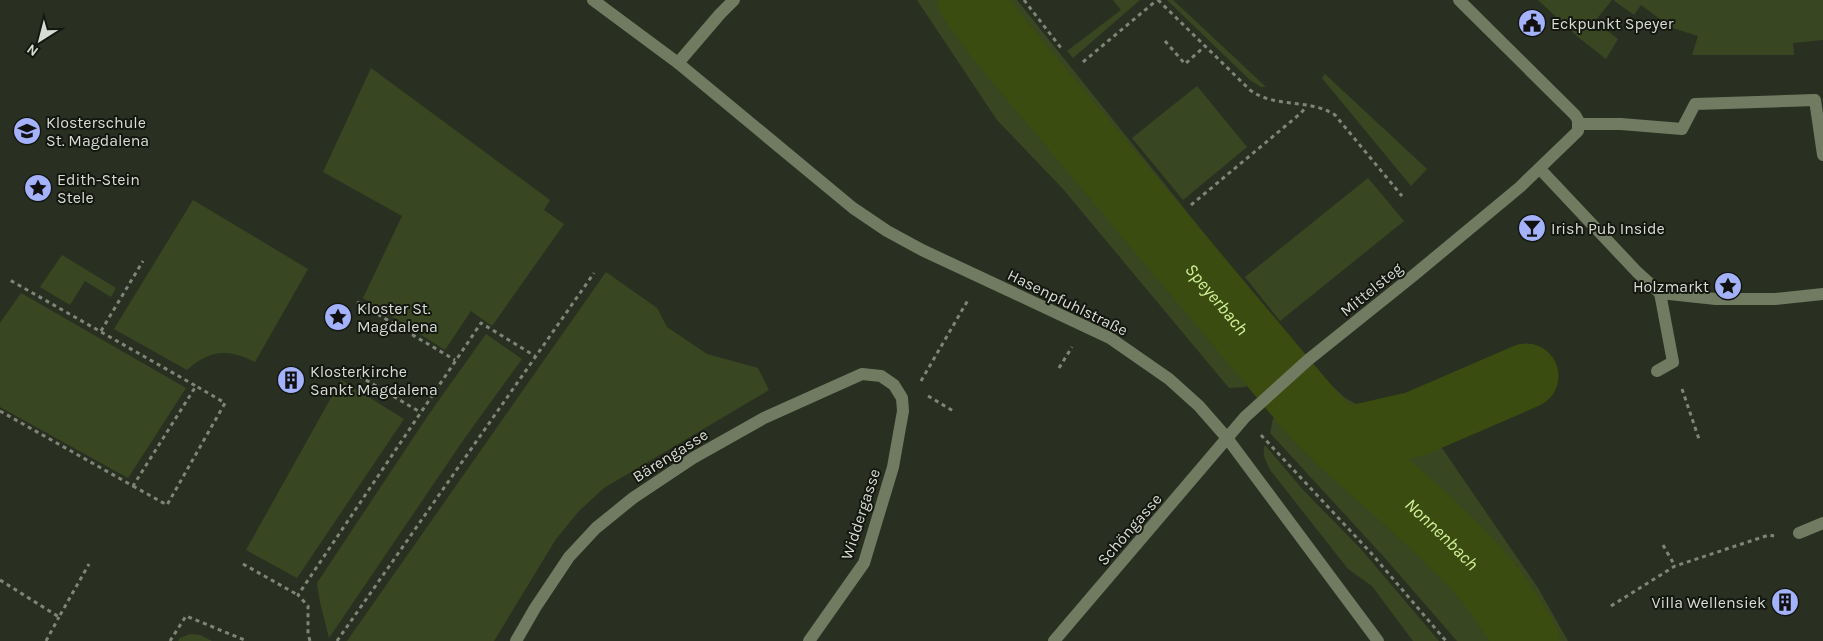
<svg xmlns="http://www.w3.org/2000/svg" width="1823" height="641" font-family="Karla,sans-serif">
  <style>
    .green { fill: #394622 }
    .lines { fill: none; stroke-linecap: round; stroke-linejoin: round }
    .river { stroke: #3a4c0f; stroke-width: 65 }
    .path { stroke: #808579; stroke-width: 3; stroke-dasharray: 4 4; stroke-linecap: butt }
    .minor { stroke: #717b62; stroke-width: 12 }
    .labels { text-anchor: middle; stroke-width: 4; stroke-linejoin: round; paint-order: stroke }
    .poi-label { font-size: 16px; fill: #d8dcd3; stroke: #141710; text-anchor: start }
    .street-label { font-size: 16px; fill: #d8dcd3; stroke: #141710 }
    .water-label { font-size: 18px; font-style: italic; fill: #cff098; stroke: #141710 }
  </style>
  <rect width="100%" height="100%" fill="#2a3021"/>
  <g class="green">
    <path d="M 917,0 L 1017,0 L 1293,344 L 1245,387 L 1229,388 L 1063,189 L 997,120 Z"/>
    <path d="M 1113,0 L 1140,0 L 1073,58 L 1067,51 L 1121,10 Z"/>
    <path d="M 1167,0 L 1173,0 L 1266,87 L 1261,87 L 1250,80 Z"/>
    <path d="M 1538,0 L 1612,0 L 1595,21 L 1618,39 L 1606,59 L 1578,37 Z"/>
    <path d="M 1613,0 L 1823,0 L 1823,40 L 1793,43 L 1794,55 L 1692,55 L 1698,36 L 1663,25 L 1664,22 L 1641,5 L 1634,15 Z"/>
    <path d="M 371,68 L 550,200 L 544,210 L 564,224 L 492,326 L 471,311 L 445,350 L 363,298 L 402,216 L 323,172 Z"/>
    <path d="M 1325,74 L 1427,169 L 1411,186 L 1322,78 Z"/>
    <path d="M 1197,86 L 1247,147 L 1183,200 L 1132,138 Z"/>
    <path d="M 1368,178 L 1404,221 L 1280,321 L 1245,277 Z"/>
    <path d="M 193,200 L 308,269 L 255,362 C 228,348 209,350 187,370 L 114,329 Z"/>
    <path d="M 62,255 L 116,288 L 111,297 L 85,281 L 70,305 L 40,287 Z"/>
    <path d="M 606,272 L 657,308 L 667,327 L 707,354 L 758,368 L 769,390 L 604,488 L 579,511 L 556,539 L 494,641 L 347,641 Z"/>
    <path d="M 21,293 L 186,388 L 128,478 L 0,407 L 0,323 Z"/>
    <path d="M 486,334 L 522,359 L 464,439 L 329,638 L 320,602 L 317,583 L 429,414 Z"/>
    <path d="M 1322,376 L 1345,398 L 1364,408 L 1396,403 L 1433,435 L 1538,588 L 1568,641 L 1457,641 L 1384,557 L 1270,433 L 1273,419 Z"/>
    <path d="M 341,380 L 404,419 L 297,578 L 246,550 Z"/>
    <path d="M 1265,445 L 1304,491 L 1360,548 L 1439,641 L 1413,641 L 1372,586 L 1348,569 L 1271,471 C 1267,463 1261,455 1265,445 Z"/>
    <path d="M 190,634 L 200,635 L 212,641 L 178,641 L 180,638 Z"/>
  </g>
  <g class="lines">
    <g class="river">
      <path id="s1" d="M 970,0 L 1002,43 L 1313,414 L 1340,441 L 1415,424 L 1526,376"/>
      <path id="s2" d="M 1340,441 C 1385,482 1433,522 1474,566 C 1495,589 1512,615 1527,641"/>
    </g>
    <g class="path">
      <path d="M 1024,0 L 1061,48"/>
      <path d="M 1158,0 L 1250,90 C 1276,109 1309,98 1335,115 L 1402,196"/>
      <path d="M 1165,41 L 1185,64 L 1205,46"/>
      <path d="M 1083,62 L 1157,0"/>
      <path d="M 1191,205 L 1301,113 L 1306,107"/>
      <path d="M 357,302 L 455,360"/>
      <path d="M 101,331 L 143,261"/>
      <path d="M 1059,368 L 1072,347"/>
      <path d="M 359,376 L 420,412"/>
      <path d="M 921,381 L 968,300"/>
      <path d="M 1682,389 L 1699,439"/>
      <path d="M 928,396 L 955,412"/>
      <path d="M 0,411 L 133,486 L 196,386 L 8,279"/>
      <path d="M 1261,435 L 1371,553 L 1446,641"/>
      <path d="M 133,486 L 167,505 L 225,403 L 196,386"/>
      <path d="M 1663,545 L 1675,566"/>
      <path d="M 243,564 L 298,595"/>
      <path d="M 0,580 L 59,617 L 89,564"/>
      <path d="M 1611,606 L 1675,566 L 1769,535 L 1774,536"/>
      <path d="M 46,641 L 59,617"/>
      <path d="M 170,641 L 186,616 L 247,641"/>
      <path d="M 310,641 L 308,634 L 308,606 L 298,595 L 481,323 L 535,356"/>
      <path d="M 337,641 L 594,273"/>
    </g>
    <g class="minor">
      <path d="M 593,0 L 678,63 L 853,208 L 887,231 L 922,250 L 1110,338 L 1169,379 L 1199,406 L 1227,438 L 1378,641"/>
      <path d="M 678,63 L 720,14 L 734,0"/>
      <path d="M 1578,124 L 1621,124 L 1682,129 L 1695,104 L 1815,100 L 1823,155"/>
      <path d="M 1540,169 L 1637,272 L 1660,293 L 1716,299 L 1775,299 L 1823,294"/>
      <path d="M 1657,371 L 1673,362 L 1660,293"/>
      <path d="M 1799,533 L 1823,523"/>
      <path d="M 516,641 L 535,608 L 569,557 L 596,528 L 633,498 L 693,458 L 764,418 L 862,374 L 881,376 L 894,385 L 902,398 L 903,411 L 893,467 L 864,563 L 809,641"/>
      <path d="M 1054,641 L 1245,417 L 1308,360 L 1414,275 L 1520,187 L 1578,131 L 1578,120 L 1575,115 L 1459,0"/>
    </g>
  </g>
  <defs>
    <g id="civic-disc" transform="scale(1.4375)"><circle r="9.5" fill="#a4b2fc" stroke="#141710"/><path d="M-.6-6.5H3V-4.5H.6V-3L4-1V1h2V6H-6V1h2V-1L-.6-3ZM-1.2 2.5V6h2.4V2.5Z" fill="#111"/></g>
    <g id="school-disc" transform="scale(1.4375)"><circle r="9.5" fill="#a4b2fc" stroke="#141710"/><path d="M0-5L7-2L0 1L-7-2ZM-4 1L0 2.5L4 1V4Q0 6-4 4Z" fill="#111"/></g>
    <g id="sight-disc" transform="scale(1.4375)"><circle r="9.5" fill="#a4b2fc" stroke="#141710"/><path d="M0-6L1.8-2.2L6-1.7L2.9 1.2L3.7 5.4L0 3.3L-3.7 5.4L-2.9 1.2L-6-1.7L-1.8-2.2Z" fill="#111"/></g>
    <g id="bar-disc" transform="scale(1.4375)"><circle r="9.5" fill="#a4b2fc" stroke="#141710"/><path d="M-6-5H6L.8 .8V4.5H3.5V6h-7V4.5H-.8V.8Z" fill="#111"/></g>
    <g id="building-disc" transform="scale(1.4375)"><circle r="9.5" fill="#a4b2fc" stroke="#141710"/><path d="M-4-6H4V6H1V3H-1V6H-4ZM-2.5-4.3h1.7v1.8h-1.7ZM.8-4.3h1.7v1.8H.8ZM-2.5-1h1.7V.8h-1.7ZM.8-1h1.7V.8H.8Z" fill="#111"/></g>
  </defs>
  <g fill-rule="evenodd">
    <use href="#civic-disc" x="1532" y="23"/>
    <use href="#school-disc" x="27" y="131"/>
    <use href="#sight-disc" x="38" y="188"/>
    <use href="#bar-disc" x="1532" y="228"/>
    <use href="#sight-disc" x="1728" y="286"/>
    <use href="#sight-disc" x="338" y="317"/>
    <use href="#building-disc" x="291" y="380"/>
    <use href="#building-disc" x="1785" y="602"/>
  </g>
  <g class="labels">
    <g class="poi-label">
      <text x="1551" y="29">Eckpunkt Speyer</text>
      <text x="46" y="128">Klosterschule<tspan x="46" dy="18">St. Magdalena</tspan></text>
      <text x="57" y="185">Edith-Stein<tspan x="57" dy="18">Stele</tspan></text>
      <text x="1551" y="234">Irish Pub Inside</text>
      <text x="1709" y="292" text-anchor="end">Holzmarkt</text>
      <text x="357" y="314">Kloster St.<tspan x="357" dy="18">Magdalena</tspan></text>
      <text x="310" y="377">Klosterkirche<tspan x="310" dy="18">Sankt Magdalena</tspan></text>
      <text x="1766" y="608" text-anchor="end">Villa Wellensiek</text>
    </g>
    <g class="street-label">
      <text transform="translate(1371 289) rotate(-39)" y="6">Mittelsteg</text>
      <text transform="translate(1068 302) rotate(26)" y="6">Hasenpfuhlstraße</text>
      <text transform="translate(670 455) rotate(-32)" y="6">Bärengasse</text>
      <text transform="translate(860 514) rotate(-72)" y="6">Widdergasse</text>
      <text transform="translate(1129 529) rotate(-49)" y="6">Schöngasse</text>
    </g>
    <g class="water-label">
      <text dy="6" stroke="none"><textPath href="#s1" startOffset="388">Speyerbach</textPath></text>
      <text dy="6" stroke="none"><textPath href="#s2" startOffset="138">Nonnenbach</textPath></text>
    </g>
  </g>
  <g transform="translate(40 40) rotate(216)" stroke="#141710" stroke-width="4" paint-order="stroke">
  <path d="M0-4L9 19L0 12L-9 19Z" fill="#d8dcd3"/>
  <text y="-8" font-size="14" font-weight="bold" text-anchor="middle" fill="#d8dcd3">N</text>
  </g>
</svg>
